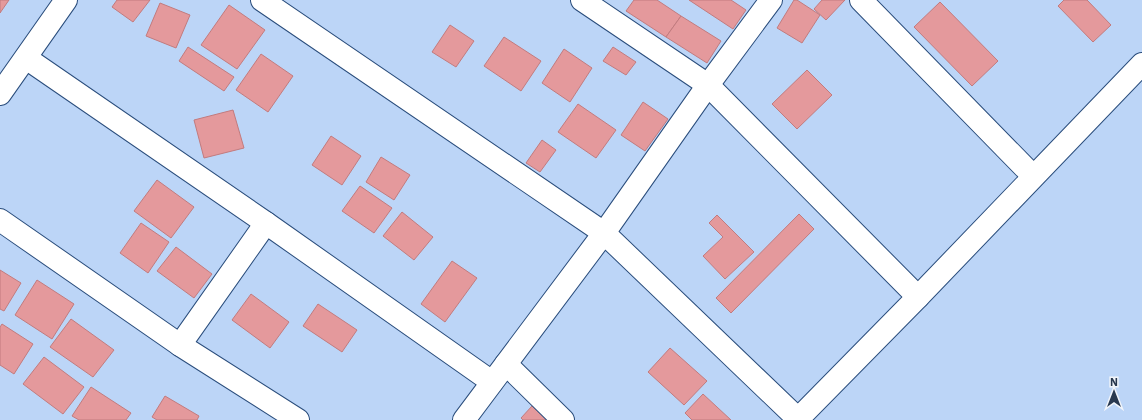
<svg xmlns="http://www.w3.org/2000/svg" width="1142" height="420" font-family="'IBM Plex Sans',sans-serif">
  <style>
    .building { fill: #e4999c; stroke: #c27b7e }
    .lines { fill: none; stroke-linecap: round; stroke-linejoin: round }
    .street-casing { stroke: #2a4d7c; stroke-width: 24 }
    .street { stroke: #fff; stroke-width: 22 }
  </style>
  <rect width="100%" height="100%" fill="#bcd5f7"/>
  <g class="building">
    <path d="M 0,0 L 9,0 L 0,13 Z"/>
    <path d="M 117,0 L 150,0 L 133,22 L 112,7 Z"/>
    <path d="M 634,0 L 657,0 L 681,16 L 666,37 L 626,11 Z"/>
    <path d="M 689,0 L 731,0 L 746,10 L 733,29 Z"/>
    <path d="M 794,0 L 797,0 L 820,15 L 802,43 L 777,28 Z"/>
    <path d="M 822,0 L 845,0 L 826,20 L 814,9 Z"/>
    <path d="M 1064,0 L 1087,0 L 1111,25 L 1093,42 L 1058,6 Z"/>
    <path d="M 940,2 L 998,61 L 972,86 L 914,27 Z"/>
    <path d="M 160,3 L 190,15 L 176,48 L 146,36 Z"/>
    <path d="M 229,5 L 265,30 L 237,69 L 201,45 Z"/>
    <path d="M 681,16 L 721,41 L 707,63 L 666,37 Z"/>
    <path d="M 450,25 L 474,41 L 456,67 L 432,52 Z"/>
    <path d="M 504,37 L 541,61 L 521,91 L 484,66 Z"/>
    <path d="M 188,47 L 234,77 L 224,91 L 179,61 Z"/>
    <path d="M 613,47 L 636,62 L 626,75 L 603,61 Z"/>
    <path d="M 564,49 L 592,68 L 570,102 L 542,83 Z"/>
    <path d="M 261,54 L 293,76 L 268,112 L 236,90 Z"/>
    <path d="M 807,70 L 832,95 L 797,129 L 772,104 Z"/>
    <path d="M 643,102 L 668,119 L 645,151 L 621,135 Z"/>
    <path d="M 578,104 L 616,130 L 596,158 L 558,132 Z"/>
    <path d="M 233,110 L 244,148 L 204,158 L 194,120 Z"/>
    <path d="M 331,136 L 361,156 L 342,185 L 312,165 Z"/>
    <path d="M 542,140 L 556,150 L 540,172 L 526,163 Z"/>
    <path d="M 381,157 L 410,175 L 394,200 L 366,182 Z"/>
    <path d="M 157,180 L 194,207 L 171,238 L 134,211 Z"/>
    <path d="M 360,186 L 392,208 L 374,233 L 342,211 Z"/>
    <path d="M 402,212 L 433,237 L 414,260 L 383,236 Z"/>
    <path d="M 799,214 L 814,229 L 731,313 L 716,298 Z"/>
    <path d="M 717,215 L 754,252 L 725,279 L 703,256 L 723,237 L 709,223 Z"/>
    <path d="M 141,223 L 169,242 L 148,273 L 120,253 Z"/>
    <path d="M 176,247 L 212,274 L 194,298 L 157,271 Z"/>
    <path d="M 452,261 L 477,278 L 445,322 L 421,304 Z"/>
    <path d="M 0,270 L 21,283 L 4,311 L 0,309 Z"/>
    <path d="M 37,280 L 74,304 L 52,339 L 15,315 Z"/>
    <path d="M 251,294 L 289,322 L 270,348 L 232,320 Z"/>
    <path d="M 318,304 L 357,330 L 342,352 L 303,326 Z"/>
    <path d="M 71,319 L 114,350 L 93,377 L 50,347 Z"/>
    <path d="M 2,324 L 33,344 L 14,374 L 0,365 L 0,327 Z"/>
    <path d="M 670,348 L 707,381 L 684,405 L 648,372 Z"/>
    <path d="M 44,357 L 84,387 L 63,414 L 23,384 Z"/>
    <path d="M 91,387 L 131,413 L 126,420 L 79,420 L 72,416 Z"/>
    <path d="M 703,394 L 731,420 L 692,420 L 685,413 Z"/>
    <path d="M 165,396 L 199,416 L 197,420 L 157,420 L 152,417 Z"/>
    <path d="M 532,406 L 548,420 L 523,420 L 521,418 Z"/>
  </g>
  <g class="lines">
    <g class="street-casing">
      <g id="street">
        <path d="M 262,0 L 604,233 L 798,419"/>
        <path d="M 582,0 L 708,85 L 918,297"/>
        <path d="M 861,0 L 1033,176"/>
        <path d="M 26,58 L 266,223 L 492,382"/>
        <path d="M 0,94 L 66,0"/>
        <path d="M 0,220 L 180,345 L 298,420"/>
        <path d="M 180,345 L 266,223"/>
        <path d="M 506,364 L 563,420"/>
        <path d="M 464,420 L 604,233 L 708,85 L 771,0"/>
        <path d="M 797,420 L 918,297 L 1142,64"/>
      </g>
    </g>
    <use href="#street" class="street"/>
  </g>
  <g transform="translate(1114 392)" stroke="#f0f4fa" stroke-width="3" paint-order="stroke">
  <path d="M0-3L7 15L0 10L-7 15Z" fill="#28384f"/>
  <text y="-6" font-size="11" font-weight="bold" text-anchor="middle" fill="#28384f">N</text>
  </g>
</svg>
